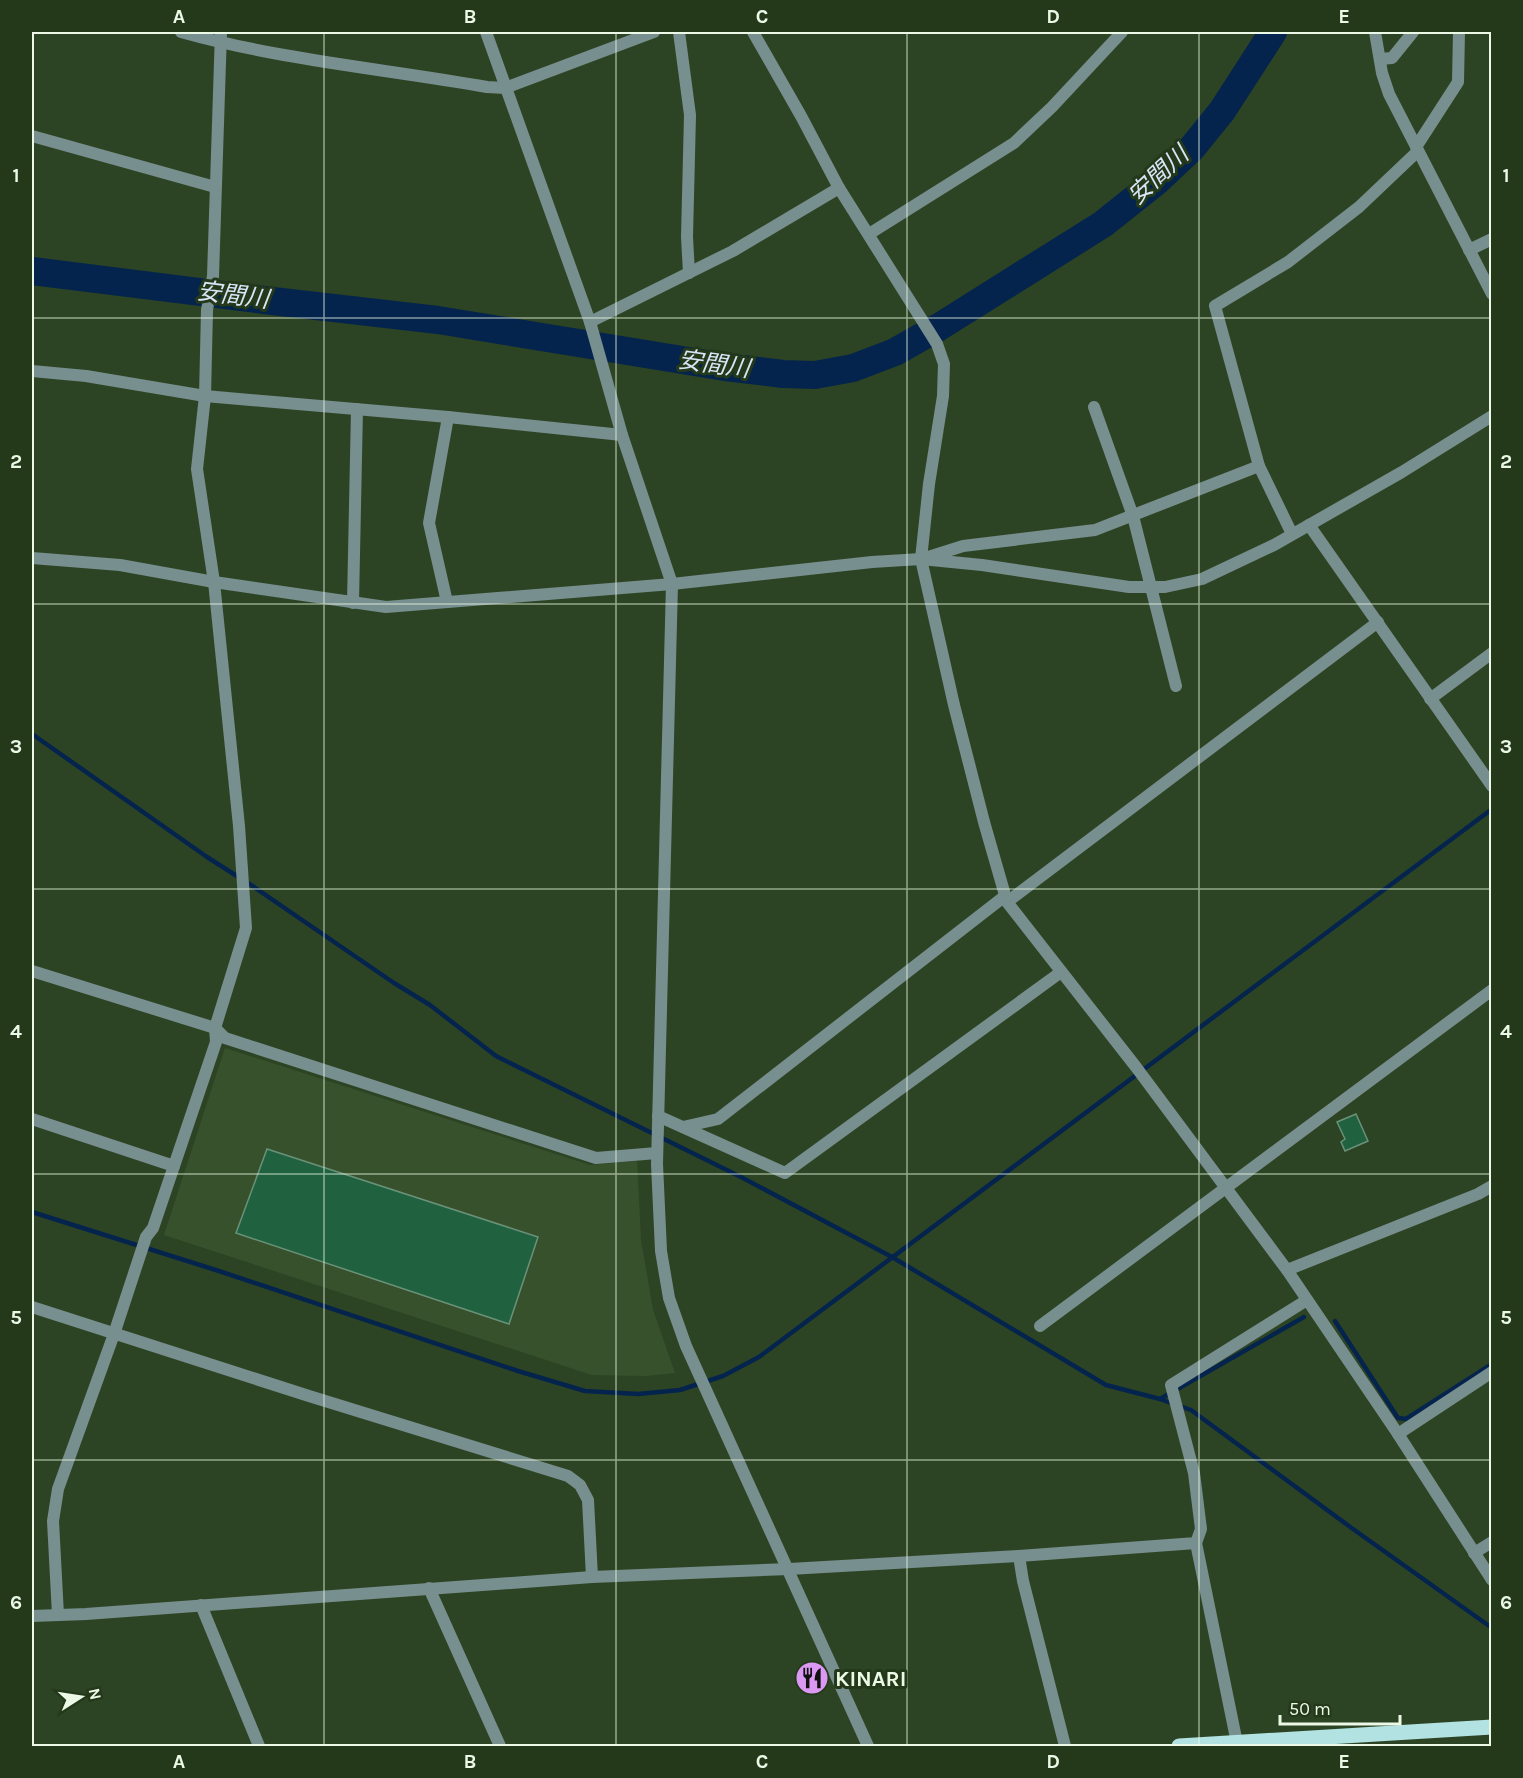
<svg xmlns="http://www.w3.org/2000/svg" width="1523" height="1778" font-family="Karla,'Noto Sans JP',sans-serif">
  <style>
    .built { fill: #38512d }
    .lines { fill: none; stroke-linecap: round; stroke-linejoin: round }
    .stream { stroke: #04244e; stroke-width: 4.5 }
    .river { stroke: #04244e; stroke-width: 28 }
    .building { fill: #20613f; stroke: #6a9279; stroke-width: 1.5 }
    .minor { stroke: #788f8f; stroke-width: 12 }
    .tertiary { stroke: #788f8f; stroke-width: 12 }
    .primary { stroke: #b2e2e2; stroke-width: 15 }
    .grid { fill: none; stroke: #ebf9e6; stroke-width: 1.5; stroke-opacity: 0.55 }
    .labels { text-anchor: middle; stroke-width: 6; stroke-linejoin: round; paint-order: stroke }
    .poi-label { font-size: 22px; font-weight: bold; fill: #ebf9e6; stroke: #23391a; text-anchor: start }
    .water-label { font-size: 24px; font-style: italic; fill: #d9e5f7; stroke: #23391a }
    .neatline { fill: none; stroke: #ebf9e6; stroke-width: 2 }
    .grid-label { font-size: 20px; text-anchor: middle; font-weight: bold; fill: #ebf9e6 }
  </style>
  <rect width="100%" height="100%" fill="#2d4424"/>
  <path class="built" d="M 225,1048 L 590,1165 L 637,1161 L 641,1240 L 653,1310 L 675,1373 L 646,1376 L 592,1375 L 164,1235 Z"/>
  <g class="lines">
    <g class="stream">
      <path d="M 32,734 L 207,857 L 254,887 L 394,983 L 430,1005 L 496,1056 L 741,1177 L 892,1257 L 1106,1385 L 1160,1399 L 1191,1410 L 1353,1529 L 1492,1628"/>
      <path d="M 32,1212 L 222,1272 L 518,1371 L 585,1391 L 638,1394 L 680,1390 L 723,1376 L 759,1357 L 1492,809"/>
      <path d="M 1335,1321 L 1398,1418 L 1406,1419 L 1492,1364"/>
      <path d="M 1160,1399 L 1304,1317"/>
    </g>
    <path class="river" d="M 32,271 L 264,300 L 438,320 L 725,367 L 783,374 L 815,375 L 853,368 L 895,352 L 939,327 L 1103,224 L 1157,181 L 1192,148 L 1222,111 L 1273,32"/>
  </g>
  <g class="building">
    <path d="M 1356,1114 L 1368,1141 L 1345,1151 L 1341,1142 L 1345,1139 L 1337,1122 Z"/>
    <path d="M 267,1149 L 538,1237 L 509,1324 L 236,1233 Z"/>
  </g>
  <g class="lines">
    <g class="minor">
      <path d="M 181,32 C 281,60 385,69 487,87 L 505,88 L 654,32"/>
      <path d="M 486,32 L 590,322 L 622,435 L 672,584"/>
      <path d="M 679,32 L 690,115 L 687,237 L 689,273"/>
      <path d="M 753,32 L 801,116 L 839,188 L 937,344 L 944,364 L 943,396 L 929,484 L 921,559 L 954,705 L 984,822 L 1007,902 L 1136,1067 L 1287,1270 L 1398,1434 L 1492,1580"/>
      <path d="M 1375,32 L 1382,73 L 1389,94 L 1492,294"/>
      <path d="M 1380,59 L 1392,58 L 1413,32"/>
      <path d="M 32,136 L 215,187"/>
      <path d="M 1416,147 L 1458,82 L 1459,32"/>
      <path d="M 869,234 L 1014,143 L 1052,107 L 1122,32"/>
      <path d="M 1469,250 L 1492,239"/>
      <path d="M 590,322 L 733,251 L 839,188"/>
      <path d="M 32,371 L 86,376 L 205,396 L 448,417 L 622,435"/>
      <path d="M 1094,407 L 1133,516 L 1176,686"/>
      <path d="M 1309,525 L 1492,786"/>
      <path d="M 1292,534 L 1259,466 L 1215,306 L 1288,262 L 1359,207 L 1418,151"/>
      <path d="M 922,559 L 963,546 L 1095,530 L 1259,466"/>
      <path d="M 447,602 L 429,523 L 448,417"/>
      <path d="M 353,603 L 357,409"/>
      <path d="M 1430,699 L 1492,653"/>
      <path d="M 1007,902 L 1378,622"/>
      <path d="M 32,971 L 215,1028 L 225,1038 L 596,1158 L 657,1153"/>
      <path d="M 658,1116 L 785,1173 L 1061,972"/>
      <path d="M 32,1119 L 174,1166"/>
      <path d="M 683,1127 L 718,1119 L 1005,896"/>
      <path d="M 1287,1270 L 1478,1194 L 1492,1186"/>
      <path d="M 32,1307 L 309,1396 L 568,1476 L 580,1485 L 588,1500 L 592,1577"/>
      <path d="M 1040,1326 L 1492,990"/>
      <path d="M 1398,1434 L 1492,1372"/>
      <path d="M 1196,1543 L 1237,1743"/>
      <path d="M 1474,1553 L 1492,1542"/>
      <path d="M 1019,1556 L 1196,1543 L 1201,1529 L 1194,1473 L 1171,1385 L 1307,1300"/>
      <path d="M 429,1588 L 500,1746"/>
      <path d="M 201,1605 L 259,1746"/>
      <path d="M 58,1615 L 53,1521 L 58,1489 L 114,1334 L 146,1237 L 153,1228 L 216,1042 L 215,1028 L 246,928 L 239,826 L 214,582 L 197,469 L 205,396 L 207,310 L 213,276 L 221,32"/>
      <path d="M 32,1616 L 86,1614 L 592,1577 L 789,1569 L 1019,1556 L 1023,1581 L 1065,1746"/>
    </g>
    <g class="tertiary">
      <path d="M 32,558 L 120,565 L 214,582 L 386,607 L 672,584 L 872,562 L 921,559 L 982,565 L 1129,587 L 1165,587 L 1202,579 L 1274,545 L 1402,472 L 1492,416"/>
      <path d="M 672,584 L 657,1164 L 661,1251 L 669,1298 L 686,1346 L 868,1746"/>
    </g>
    <path class="primary" d="M 1179,1746 L 1492,1727"/>
  </g>
  <path class="grid" d="M 324,32 L 324,1746M 616,32 L 616,1746M 907,32 L 907,1746M 1199,32 L 1199,1746M 32,318 L 1492,318M 32,604 L 1492,604M 32,889 L 1492,889M 32,1174 L 1492,1174M 32,1460 L 1492,1460"/>
  <defs>
    <g id="restaurant-disc" transform="scale(1.725)"><circle r="9.5" fill="#dc99f4" stroke="#23391a"/><path d="M-5-6h1v4h1v-4h1v4h1v-4h1v5L-1.5 .5V6h-2V.5L-5-1ZM5-6V6H3V1.5H1.5Q1.5-4 5-6Z" fill="#111"/></g>
  </defs>
  <g fill-rule="evenodd">
    <use href="#restaurant-disc" x="812" y="1678"/>
  </g>
  <g class="labels">
    <g class="poi-label">
      <text x="835" y="1686">KINARI</text>
    </g>
    <g class="water-label">
      <text transform="translate(1158 175) rotate(-43)" y="8">安間川</text>
      <text transform="translate(233 295) rotate(7)" y="8">安間川</text>
      <text transform="translate(714 364) rotate(8)" y="8">安間川</text>
    </g>
  </g>
  <rect width="1523" height="1778" fill="none" stroke="#23391a" stroke-width="66"/>
  <g transform="translate(81 1697) rotate(78)" stroke="#23391a" stroke-width="4.5" paint-order="stroke">
  <path d="M0-4.5L10 22L0 15L-10 22Z" fill="#ebf9e6"/>
  <text y="-9" font-size="16" font-weight="bold" text-anchor="middle" fill="#ebf9e6">N</text>
  </g>
  <path d="M1280 1715v9h120v-9" fill="none" stroke="#ebf9e6" stroke-width="3"/>
  <text x="1289" y="1715" font-size="18" fill="#ebf9e6" stroke="#23391a" stroke-width="4.5" paint-order="stroke">50 m</text>
  <rect x="33" y="33" width="1457" height="1712" class="neatline"/>
  <g class="grid-label">
    <text x="179" y="23">A</text>
    <text x="470" y="23">B</text>
    <text x="762" y="23">C</text>
    <text x="1053" y="23">D</text>
    <text x="1344" y="23">E</text>
    <text x="16" y="182">1</text>
    <text x="1506" y="182">1</text>
    <text x="16" y="468">2</text>
    <text x="1506" y="468">2</text>
    <text x="16" y="753">3</text>
    <text x="1506" y="753">3</text>
    <text x="16" y="1038">4</text>
    <text x="1506" y="1038">4</text>
    <text x="16" y="1324">5</text>
    <text x="1506" y="1324">5</text>
    <text x="16" y="1609">6</text>
    <text x="1506" y="1609">6</text>
    <text x="179" y="1768">A</text>
    <text x="470" y="1768">B</text>
    <text x="762" y="1768">C</text>
    <text x="1053" y="1768">D</text>
    <text x="1344" y="1768">E</text>
  </g>
</svg>
